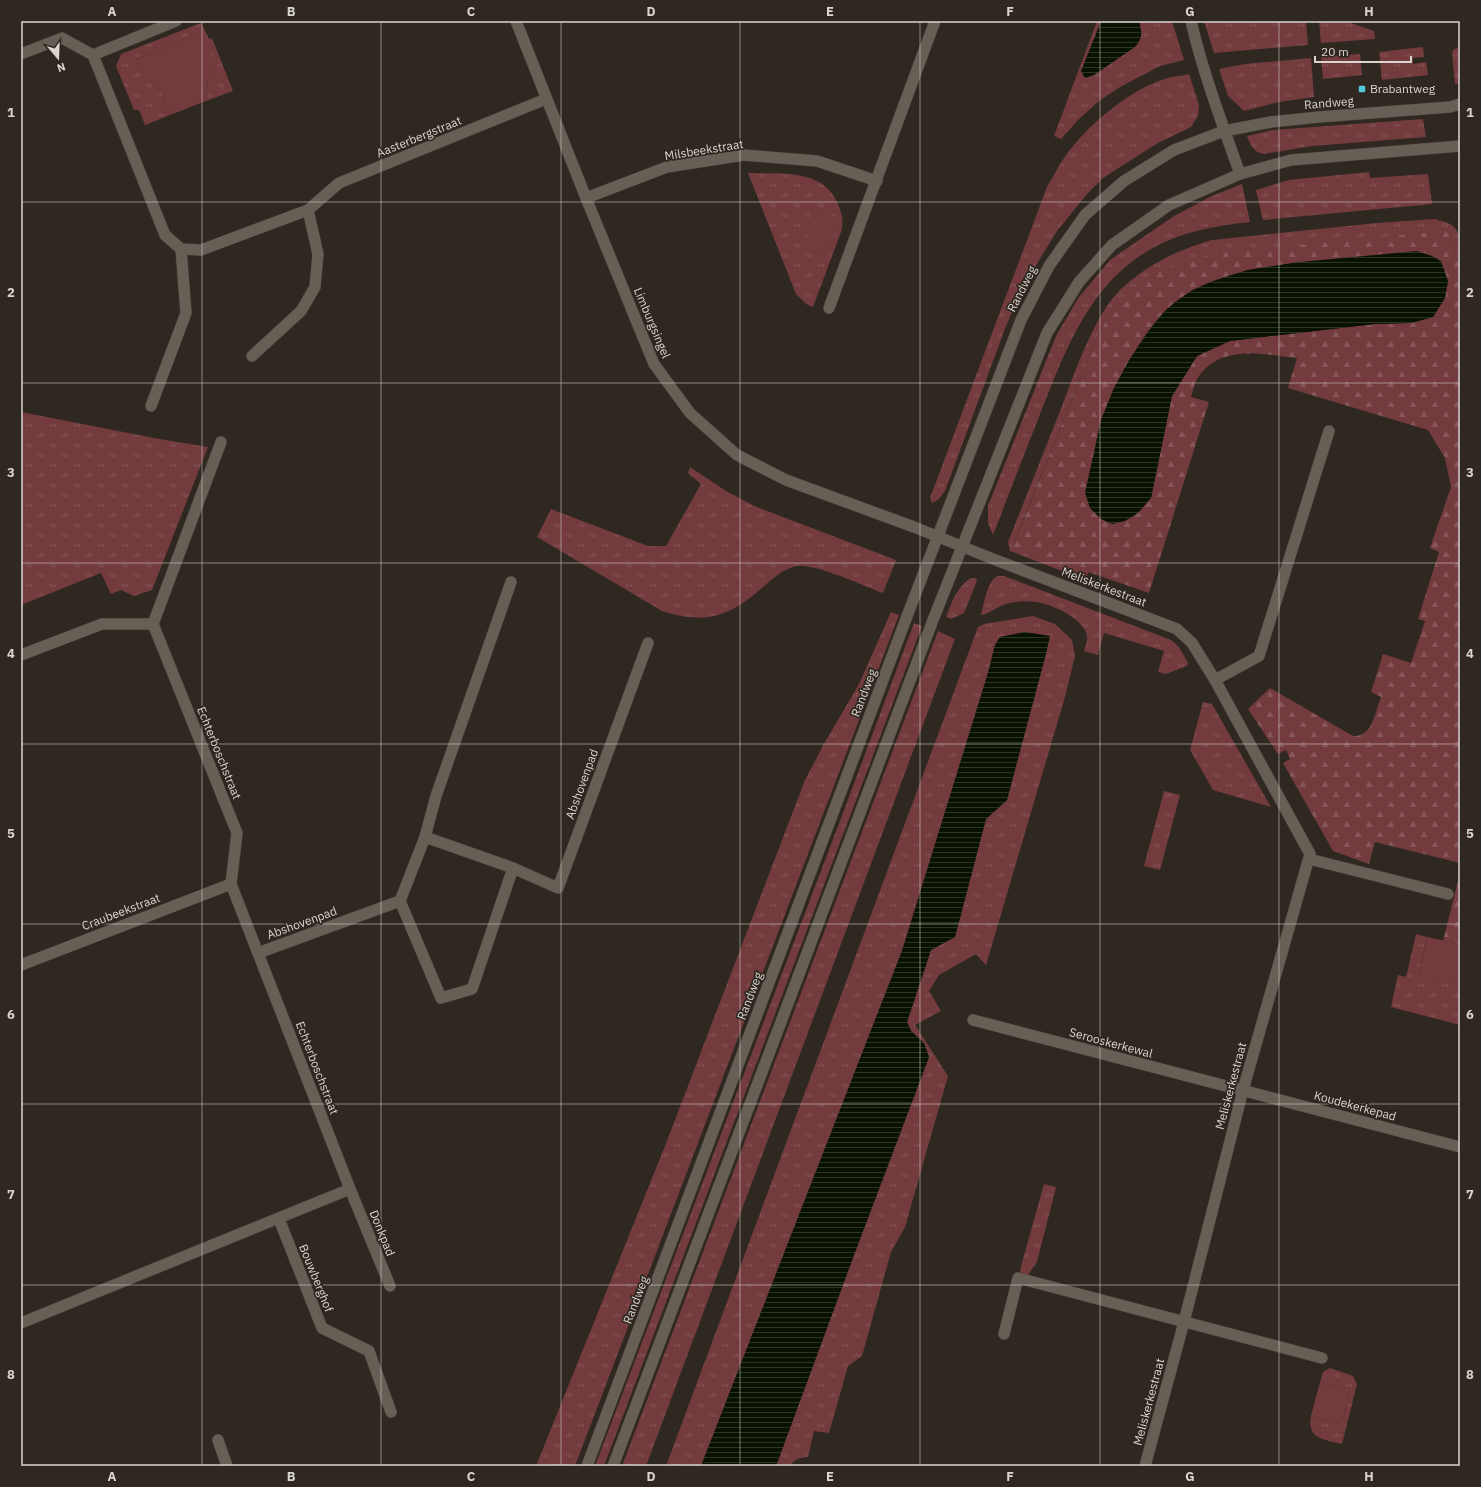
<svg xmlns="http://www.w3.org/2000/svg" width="1481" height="1487" font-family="'IBM Plex Sans',sans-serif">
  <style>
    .grass { fill: url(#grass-tufts) }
    .forest { fill: url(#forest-firs); fill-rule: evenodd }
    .park { fill: #733b3d }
    .water { fill: url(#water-rules) }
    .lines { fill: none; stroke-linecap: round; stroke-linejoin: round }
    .minor-casing { stroke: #4a443d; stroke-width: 12 }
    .tertiary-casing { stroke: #4a443d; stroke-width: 12 }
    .minor { stroke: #675f56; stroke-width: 11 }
    .tertiary { stroke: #675f56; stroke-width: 11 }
    .grid { fill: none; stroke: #dad5d0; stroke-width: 1; stroke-opacity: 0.55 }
    .poi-dot { fill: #53cadc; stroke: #2f2820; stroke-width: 1.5 }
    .labels { text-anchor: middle; stroke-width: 3.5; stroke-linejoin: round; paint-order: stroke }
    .poi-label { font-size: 12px; fill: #dad5d0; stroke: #2f2820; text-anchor: start }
    .street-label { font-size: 12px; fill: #dad5d0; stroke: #2f2820 }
    .neatline { fill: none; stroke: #dad5d0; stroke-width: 1.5 }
    .grid-label { font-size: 13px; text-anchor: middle; font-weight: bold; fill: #dad5d0 }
  </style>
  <defs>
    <pattern id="grass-tufts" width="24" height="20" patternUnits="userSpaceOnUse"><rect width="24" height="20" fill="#733b3d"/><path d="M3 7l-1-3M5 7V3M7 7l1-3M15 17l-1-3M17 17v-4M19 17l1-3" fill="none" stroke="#865658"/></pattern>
    <pattern id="forest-firs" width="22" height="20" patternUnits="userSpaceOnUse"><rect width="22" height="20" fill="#733b3d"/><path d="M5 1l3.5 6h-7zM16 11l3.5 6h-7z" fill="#865658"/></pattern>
    <pattern id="water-rules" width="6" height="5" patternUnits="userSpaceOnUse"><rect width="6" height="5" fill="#091200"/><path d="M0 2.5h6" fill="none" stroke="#2c3424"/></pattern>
  </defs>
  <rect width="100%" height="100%" fill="#2f2820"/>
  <g class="grass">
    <path d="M 1097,21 L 1172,21 L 1184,60 L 1160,66 L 1120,87 L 1099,101 L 1079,119 L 1061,139 L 1054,136 Z"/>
    <path d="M 1204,21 L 1306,21 L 1308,45 L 1214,53 Z"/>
    <path d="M 1319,21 L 1345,21 L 1374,31 L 1375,39 L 1321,43 Z"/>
    <path d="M 201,23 L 209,39 L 212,38 L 233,91 L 206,101 L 208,79 L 211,68 L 205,42 L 192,35 L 137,59 L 156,79 L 170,115 L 145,125 L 139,110 L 134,110 L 116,66 L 121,54 Z"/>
    <path d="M 1460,46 L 1460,83 L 1455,84 L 1452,54 L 1453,50 Z"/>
    <path d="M 1423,47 L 1424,57 L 1413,58 L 1413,64 L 1426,62 L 1428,75 L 1382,80 L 1379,52 Z"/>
    <path d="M 1360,54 L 1362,75 L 1323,79 L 1321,57 Z"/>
    <path d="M 1311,58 L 1314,97 L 1279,102 L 1244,111 L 1228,96 L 1219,69 L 1245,64 Z"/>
    <path d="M 1189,74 L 1199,105 L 1198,116 L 1191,127 L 1156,144 L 1103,178 L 1087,194 L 1057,231 L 1024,285 L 1006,326 L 945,491 L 938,500 L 932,503 L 930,498 L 1047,187 C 1053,177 1059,165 1066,155 C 1088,125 1131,88 1168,78 C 1175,76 1182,76 1189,74 Z"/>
    <path d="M 1423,119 L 1426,137 L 1312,146 L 1264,154 C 1254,153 1250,145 1247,136 L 1273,130 Z"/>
    <path d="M 1369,172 L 1370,178 L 1428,174 L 1432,204 L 1263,220 L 1256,190 L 1289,180 Z"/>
    <path d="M 748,173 C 779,174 822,168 837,202 C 842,212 844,221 841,232 L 813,307 L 806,304 L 796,294 Z"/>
    <path d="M 1242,184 L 1250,222 C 1214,226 1178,232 1146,252 C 1086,288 1062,359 1037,422 C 1022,459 1008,497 993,535 L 988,523 L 988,506 L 1056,336 L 1079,297 L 1110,260 L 1174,216 L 1212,196 Z"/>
    <path d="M 1435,219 C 1441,221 1448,222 1453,226 C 1463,234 1460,254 1460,266 L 1449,231 L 1226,253 L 1115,307 L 1103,326 L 1093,347 L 1013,545 L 1089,571 L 1085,580 L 1010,551 L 1008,542 C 1026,497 1044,451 1062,406 C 1075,372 1094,316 1120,290 C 1145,266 1179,249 1212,240 L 1377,223 Z"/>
    <path d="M 21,412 L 154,438 L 208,447 L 152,590 L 134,596 L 121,590 L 111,594 L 101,573 L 21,605 Z"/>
    <path d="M 690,467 L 726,491 L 754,506 L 896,560 L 883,593 C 863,586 816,563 796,566 C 783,569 772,579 763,587 C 729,617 706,625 662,611 L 537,537 L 551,509 L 648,546 L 666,546 L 701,484 L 688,473 Z"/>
    <path d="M 998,576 L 1004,576 L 1171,640 C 1179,645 1183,654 1188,663 L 1187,666 L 1166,674 L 1158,672 L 1164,651 L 1104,633 L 1098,655 L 1084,651 C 1085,647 1088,640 1087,636 C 1085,619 1050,603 1035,602 C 1026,601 1018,601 1010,603 C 1000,604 988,615 981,615 C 984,604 987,580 998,576 Z"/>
    <path d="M 971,578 L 976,578 L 977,581 L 964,613 L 951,619 L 946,617 C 952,601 957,587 971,578 Z"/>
    <path d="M 891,612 L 899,615 L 575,1466 L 536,1466 L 665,1146 L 805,780 L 825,742 L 859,684 Z"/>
    <path d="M 1033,616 L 1055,624 L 1072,640 L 1075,656 L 1065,697 L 986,965 L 976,954 L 939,975 L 929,991 L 941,1011 L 915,1025 L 948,1076 L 905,1227 L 891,1252 L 862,1356 L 848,1366 L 829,1433 L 814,1431 L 808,1457 C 800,1458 794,1458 791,1466 L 776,1466 L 854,1255 L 929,1057 L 924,1043 L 911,1031 L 907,1022 L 931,950 L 955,937 L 986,819 L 1007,800 L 1049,636 L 1025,632 L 1000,637 L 995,645 L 988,673 L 902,951 L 701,1466 L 666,1466 L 978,627 L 984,624 Z"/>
    <path d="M 914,623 L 922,626 L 604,1466 L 595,1466 L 846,805 Z"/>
    <path d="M 938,631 L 955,639 L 646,1466 L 622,1466 Z"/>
    <path d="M 1203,702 L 1212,704 L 1271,807 L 1213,790 L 1190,750 Z"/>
    <path d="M 1164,791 L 1180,795 L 1160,870 L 1144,866 Z"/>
    <path d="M 1416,934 L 1427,937 L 1419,973 L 1460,983 L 1460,1025 L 1391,1007 L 1398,975 L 1406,977 Z"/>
    <path d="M 1044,1184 L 1056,1187 L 1037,1262 L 1028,1275 L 1021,1273 L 1020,1270 Z"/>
    <path d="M 1330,1368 L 1353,1376 L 1357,1384 L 1342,1444 C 1326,1440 1306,1439 1311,1416 L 1336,1423 L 1343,1420 L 1349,1395 L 1346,1389 L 1324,1383 L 1319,1386 L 1323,1372 Z"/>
  </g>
  <g class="forest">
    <path d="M 1449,230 L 1460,266 L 1460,863 L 1375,842 L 1369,864 L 1333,851 L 1283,763 L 1290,759 L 1286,750 L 1278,754 L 1248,709 L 1270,688 L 1353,736 C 1373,737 1375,712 1381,697 L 1371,692 L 1383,654 L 1411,663 L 1425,621 L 1418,619 L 1439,552 L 1430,548 L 1451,487 L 1445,458 L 1428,430 L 1288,388 L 1297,358 C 1262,354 1219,344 1197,379 C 1194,384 1193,391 1191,397 L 1209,402 L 1149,593 L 1013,546 L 1093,347 C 1102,328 1111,308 1127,294 C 1176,249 1251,250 1313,244 C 1359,239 1404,235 1449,230 ZM 1300,262 L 1448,281 L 1445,298 L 1433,317 L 1411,323 L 1375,324 L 1230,341 L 1197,356 L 1172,396 L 1151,498 L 1113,390 C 1128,363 1145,330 1167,309 C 1203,275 1254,269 1300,262 Z"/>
    <path d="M 1460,873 L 1460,944 L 1443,941 Z"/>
  </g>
  <g class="park">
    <path d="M 192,35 L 205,42 L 214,65 L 211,68 L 213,78 L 208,79 L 206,101 L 170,115 L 156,80 L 146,83 L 137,59 Z"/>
    <path d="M 813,208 L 838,218 L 827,255 L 804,249 Z"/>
    <path d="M 1427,937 L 1460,944 L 1460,983 L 1419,974 Z"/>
    <path d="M 1324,1383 L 1347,1389 L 1349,1395 L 1343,1420 L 1336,1423 L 1311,1416 L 1319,1386 Z"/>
  </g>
  <g class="water">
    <path d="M 1101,21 L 1139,21 C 1142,32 1143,38 1135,47 L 1094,75 L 1085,78 L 1081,71 Z"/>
    <path d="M 1417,251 L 1432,256 L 1441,261 L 1448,281 L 1445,298 L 1433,317 L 1411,323 L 1375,324 L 1230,341 L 1197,356 L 1172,396 L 1151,498 L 1138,513 L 1125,521 L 1112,524 L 1101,519 L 1090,508 L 1085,493 L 1101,420 L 1113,390 L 1128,362 L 1148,332 L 1167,309 L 1191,291 L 1209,283 L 1247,270 L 1300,262 Z"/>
    <path d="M 1025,632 L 1050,636 L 1046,654 L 1007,800 L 986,819 L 955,937 L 931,950 L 907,1022 L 911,1031 L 924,1043 L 929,1057 L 854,1255 L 776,1466 L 701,1466 L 902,951 L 988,673 L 995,645 L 1000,637 Z"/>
  </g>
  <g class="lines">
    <g class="minor-casing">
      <g id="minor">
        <path d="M 516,21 L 586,198 L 654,364 L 690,413 L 737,455 L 786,480 L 914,527 L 993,559 L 1177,629 L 1192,643 L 1215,680 L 1310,854 L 1243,1090 L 1184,1322 L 1145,1466"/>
        <path d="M 1191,21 C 1203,73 1222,123 1240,174"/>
        <path d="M 21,54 L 62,38 L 93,55 L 176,21"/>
        <path d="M 93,55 L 165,235 L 181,249 L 201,250 L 308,210 L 339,183 L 546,99"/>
        <path d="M 586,198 L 667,167 L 744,155 L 817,161 L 877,181"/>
        <path d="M 829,308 L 935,21"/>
        <path d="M 252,356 L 301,311 L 315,287 L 318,254 L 308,210"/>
        <path d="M 151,406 L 186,313 L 181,249"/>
        <path d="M 21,655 L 102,624 L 153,624 L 221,442"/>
        <path d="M 1215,680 L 1259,656 L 1329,431"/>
        <path d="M 425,837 L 513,868 L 558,888 L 648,643"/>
        <path d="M 1309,859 L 1448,894"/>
        <path d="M 400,901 L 441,998 L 472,989 L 513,868"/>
        <path d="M 258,953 L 400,901 L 425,837 L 436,796 L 511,582"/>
        <path d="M 21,965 L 231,884"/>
        <path d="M 973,1020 L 1460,1147"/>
        <path d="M 350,1189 L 390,1286"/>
        <path d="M 279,1219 L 322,1328 L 369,1351 L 391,1412"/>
        <path d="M 21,1323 L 350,1189 L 231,884 L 237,833 L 153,624"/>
        <path d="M 1004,1334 L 1018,1278 L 1322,1358"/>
        <path d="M 218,1440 L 227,1466"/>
      </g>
    </g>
    <g class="tertiary-casing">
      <g id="tertiary">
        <path d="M 587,1466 L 909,611 L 1021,320 L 1049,266 L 1085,215 L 1124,181 L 1174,150 L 1224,131 L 1271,122 L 1319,117 L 1450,107 L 1460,104"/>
        <path d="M 613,1466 L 933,620 L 1047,333 L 1079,282 L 1112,245 L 1169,205 L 1240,174 L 1291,160 L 1460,146"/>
      </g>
    </g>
    <use href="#minor" class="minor"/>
    <use href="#tertiary" class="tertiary"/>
  </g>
  <path class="grid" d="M 202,21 L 202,1466M 381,21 L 381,1466M 561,21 L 561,1466M 740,21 L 740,1466M 920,21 L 920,1466M 1100,21 L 1100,1466M 1279,21 L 1279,1466M 21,202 L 1460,202M 21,383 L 1460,383M 21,563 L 1460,563M 21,744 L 1460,744M 21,924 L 1460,924M 21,1104 L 1460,1104M 21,1285 L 1460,1285"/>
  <rect class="poi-dot" x="1358" y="85" width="8" height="8" rx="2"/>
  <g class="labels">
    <g class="poi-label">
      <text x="1370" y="93">Brabantweg</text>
    </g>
    <g class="street-label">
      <text transform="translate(1329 103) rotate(-5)" y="4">Randweg</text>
      <text transform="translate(419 137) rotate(-22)" y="4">Aasterbergstraat</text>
      <text transform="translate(704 150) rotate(-9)" y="4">Milsbeekstraat</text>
      <text transform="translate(1022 289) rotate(-63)" y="4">Randweg</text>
      <text transform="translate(652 323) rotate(67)" y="4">Limburgsingel</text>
      <text transform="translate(1104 587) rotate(21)" y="4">Meliskerkestraat</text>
      <text transform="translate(864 693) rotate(-69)" y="4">Randweg</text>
      <text transform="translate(219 753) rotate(68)" y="4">Echterboschstraat</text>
      <text transform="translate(582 784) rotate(-70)" y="4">Abshovenpad</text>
      <text transform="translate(121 912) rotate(-21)" y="4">Craubeekstraat</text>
      <text transform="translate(302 923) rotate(-20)" y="4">Abshovenpad</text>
      <text transform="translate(750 996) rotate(-69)" y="4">Randweg</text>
      <text transform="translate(1111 1043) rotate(15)" y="4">Serooskerkewal</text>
      <text transform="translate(317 1068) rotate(69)" y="4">Echterboschstraat</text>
      <text transform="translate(1231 1086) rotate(-75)" y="4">Meliskerkestraat</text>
      <text transform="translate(1355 1106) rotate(15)" y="4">Koudekerkepad</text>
      <text transform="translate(382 1233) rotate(68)" y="4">Donkpad</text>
      <text transform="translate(316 1278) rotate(68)" y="4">Bouwberghof</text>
      <text transform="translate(636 1300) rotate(-69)" y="4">Randweg</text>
      <text transform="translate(1149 1402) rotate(-75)" y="4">Meliskerkestraat</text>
    </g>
  </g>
  <rect width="1481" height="1487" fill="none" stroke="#2f2820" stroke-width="44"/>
  <g transform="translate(58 58) rotate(161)" stroke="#2f2820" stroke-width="3" paint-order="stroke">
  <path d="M0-3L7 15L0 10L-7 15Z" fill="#dad5d0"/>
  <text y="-6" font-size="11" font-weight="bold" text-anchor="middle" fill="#dad5d0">N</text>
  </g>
  <path d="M1315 56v6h96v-6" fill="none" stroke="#dad5d0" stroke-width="2"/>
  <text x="1321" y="56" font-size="12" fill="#dad5d0" stroke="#2f2820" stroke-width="3" paint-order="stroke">20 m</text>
  <rect x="22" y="22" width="1437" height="1443" class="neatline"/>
  <g class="grid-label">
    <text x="112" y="16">A</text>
    <text x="291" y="16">B</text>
    <text x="471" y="16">C</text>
    <text x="651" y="16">D</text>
    <text x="830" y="16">E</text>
    <text x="1010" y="16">F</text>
    <text x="1190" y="16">G</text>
    <text x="1369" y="16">H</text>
    <text x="11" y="117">1</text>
    <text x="1470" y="117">1</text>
    <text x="11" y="297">2</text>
    <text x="1470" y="297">2</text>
    <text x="11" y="477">3</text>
    <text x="1470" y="477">3</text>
    <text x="11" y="658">4</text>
    <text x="1470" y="658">4</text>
    <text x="11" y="838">5</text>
    <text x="1470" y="838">5</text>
    <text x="11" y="1019">6</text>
    <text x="1470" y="1019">6</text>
    <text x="11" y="1199">7</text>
    <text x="1470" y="1199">7</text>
    <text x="11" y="1379">8</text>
    <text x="1470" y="1379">8</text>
    <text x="112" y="1481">A</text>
    <text x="291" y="1481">B</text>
    <text x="471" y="1481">C</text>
    <text x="651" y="1481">D</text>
    <text x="830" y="1481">E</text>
    <text x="1010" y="1481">F</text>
    <text x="1190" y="1481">G</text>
    <text x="1369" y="1481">H</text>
  </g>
</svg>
